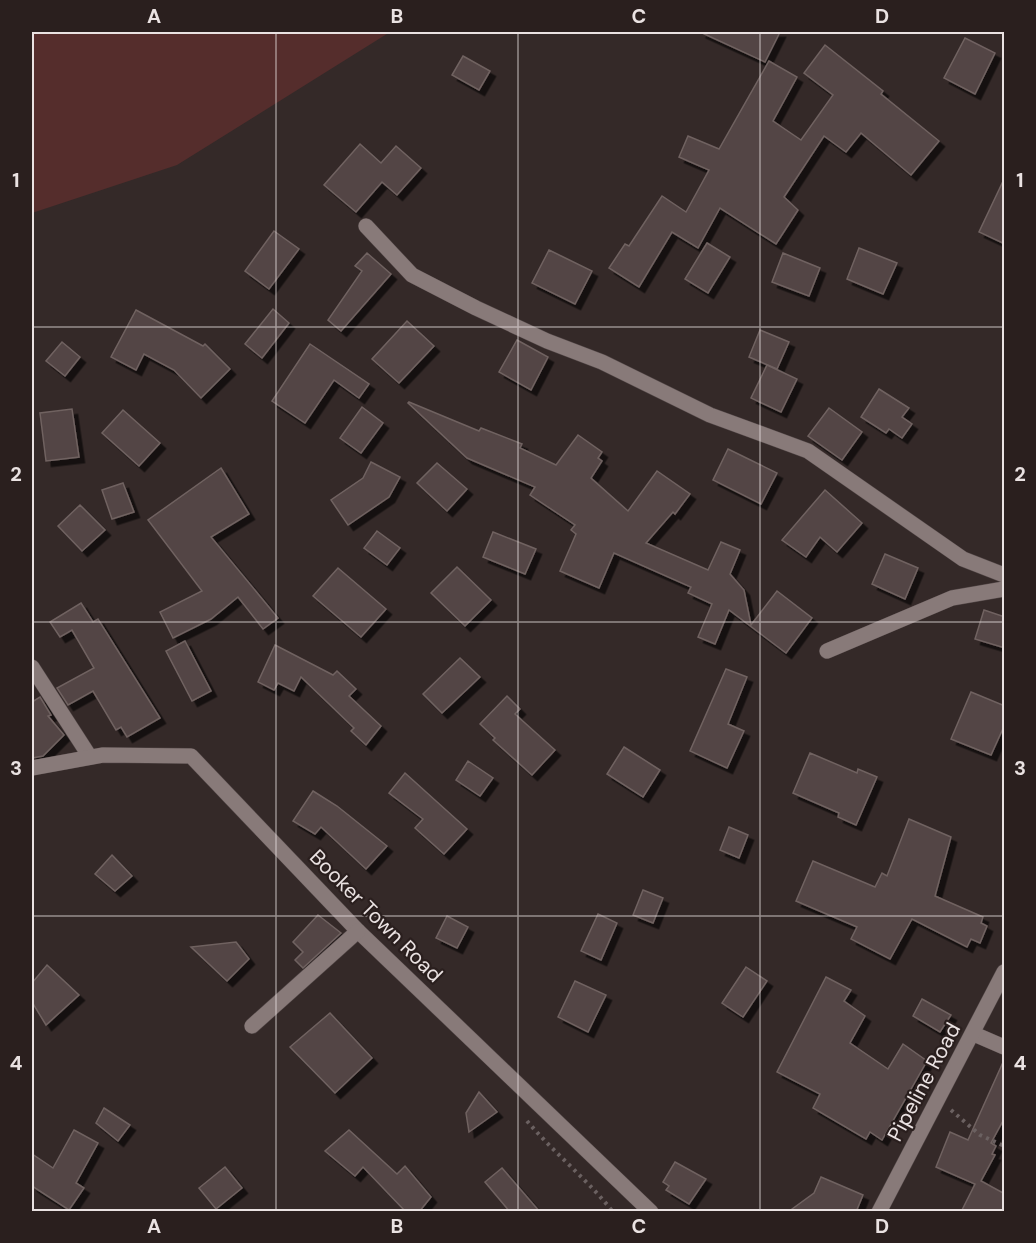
<svg xmlns="http://www.w3.org/2000/svg" width="1036" height="1243" font-family="'DM Sans',sans-serif">
  <style>
    .green { fill: #552d2c }
    .building { fill: #524544; stroke: #706261; stroke-width: 1.5; filter: url(#shadow) }
    .lines { fill: none; stroke-linecap: round; stroke-linejoin: round }
    .street-casing { stroke: #524747; stroke-width: 16 }
    .secondary-casing { stroke: #524747; stroke-width: 16 }
    .path { stroke: #6b6161; stroke-width: 4; stroke-dasharray: 3 4.5; stroke-linecap: butt }
    .street { stroke: #887a79; stroke-width: 15 }
    .secondary { stroke: #887a79; stroke-width: 15 }
    .grid { fill: none; stroke: #eae2e2; stroke-width: 1.5; stroke-opacity: 0.55 }
    .labels { text-anchor: middle; stroke-width: 4.5; stroke-linejoin: round; paint-order: stroke }
    .street-label { font-size: 21px; fill: #eae2e2; stroke: #2a1f1e }
    .neatline { fill: none; stroke: #eae2e2; stroke-width: 2 }
    .grid-label { font-size: 20px; text-anchor: middle; font-weight: bold; fill: #eae2e2 }
  </style>
  <defs>
    <filter id="shadow"><feDropShadow dx="5.5" dy="5.5" stdDeviation="0" flood-color="#0009"/></filter>
  </defs>
  <rect width="100%" height="100%" fill="#342928"/>
  <path class="green" d="M 32,32 L 390,32 L 177,165 L 32,213 Z"/>
  <g class="building">
    <path d="M 700,32 L 780,32 L 765,62 Z"/>
    <path d="M 965,38 L 995,53 L 975,94 L 944,78 Z"/>
    <path d="M 825,45 L 883,91 L 881,94 L 939,141 L 911,175 L 861,133 L 846,152 L 824,136 L 784,197 L 798,210 L 776,244 L 720,208 L 698,248 L 672,232 L 639,287 L 609,268 L 625,244 L 629,246 L 662,196 L 686,212 L 709,170 L 679,157 L 688,136 L 719,149 L 769,61 L 797,77 L 773,121 L 801,140 L 833,95 L 804,73 Z"/>
    <path d="M 463,56 L 490,71 L 479,90 L 452,75 Z"/>
    <path d="M 360,144 L 381,163 L 396,146 L 421,168 L 397,195 L 382,182 L 356,212 L 324,185 Z"/>
    <path d="M 1005,177 L 1005,244 L 979,232 Z"/>
    <path d="M 274,231 L 299,249 L 269,289 L 245,271 Z"/>
    <path d="M 707,243 L 730,257 L 708,293 L 685,279 Z"/>
    <path d="M 859,248 L 897,263 L 883,294 L 847,279 Z"/>
    <path d="M 549,250 L 592,271 L 575,304 L 532,283 Z"/>
    <path d="M 367,253 L 391,274 L 341,331 L 328,320 L 362,271 L 355,266 Z"/>
    <path d="M 783,253 L 820,268 L 809,296 L 772,282 Z"/>
    <path d="M 273,309 L 289,323 L 262,358 L 245,344 Z"/>
    <path d="M 136,310 L 203,346 L 205,344 L 230,369 L 201,398 L 174,370 L 144,354 L 136,370 L 111,357 Z"/>
    <path d="M 407,321 L 434,346 L 399,383 L 372,359 Z"/>
    <path d="M 760,330 L 789,342 L 777,369 L 749,357 Z"/>
    <path d="M 517,340 L 548,357 L 531,390 L 499,372 Z"/>
    <path d="M 62,342 L 80,357 L 65,376 L 46,361 Z"/>
    <path d="M 310,344 L 369,384 L 359,398 L 334,380 L 305,423 L 272,401 Z"/>
    <path d="M 767,365 L 797,379 L 781,412 L 751,398 Z"/>
    <path d="M 879,389 L 909,408 L 902,417 L 912,424 L 902,438 L 889,429 L 886,433 L 861,417 Z"/>
    <path d="M 409,402 L 479,431 L 481,428 L 522,444 L 520,448 L 556,465 L 578,435 L 602,452 L 598,458 L 602,461 L 591,478 L 628,511 L 657,471 L 690,494 L 675,514 L 673,512 L 646,543 L 708,570 L 721,542 L 740,550 L 730,574 L 744,590 L 751,625 L 777,591 L 812,618 L 786,653 L 729,610 L 715,644 L 698,637 L 712,604 L 688,593 L 691,587 L 614,553 L 599,588 L 560,571 L 576,534 L 571,530 L 575,525 L 530,495 L 535,487 L 467,458 L 408,403 Z"/>
    <path d="M 362,407 L 383,423 L 361,453 L 340,438 Z"/>
    <path d="M 829,408 L 862,432 L 842,460 L 808,436 Z"/>
    <path d="M 72,409 L 79,457 L 46,461 L 40,413 Z"/>
    <path d="M 123,410 L 160,443 L 139,466 L 102,433 Z"/>
    <path d="M 728,449 L 777,473 L 761,504 L 713,480 Z"/>
    <path d="M 371,462 L 400,477 L 389,497 L 348,525 L 331,500 L 363,478 Z"/>
    <path d="M 437,463 L 467,489 L 447,511 L 417,483 Z"/>
    <path d="M 221,468 L 249,514 L 211,537 L 278,618 L 263,629 L 238,597 L 211,619 L 173,638 L 160,612 L 202,591 L 148,520 Z"/>
    <path d="M 123,483 L 134,512 L 112,519 L 102,490 Z"/>
    <path d="M 825,490 L 862,523 L 837,552 L 820,537 L 806,557 L 782,540 Z"/>
    <path d="M 80,505 L 105,530 L 82,551 L 58,526 Z"/>
    <path d="M 377,531 L 400,548 L 387,565 L 364,548 Z"/>
    <path d="M 493,532 L 536,549 L 525,574 L 483,557 Z"/>
    <path d="M 885,554 L 918,568 L 905,599 L 872,584 Z"/>
    <path d="M 457,567 L 491,600 L 465,626 L 431,593 Z"/>
    <path d="M 338,568 L 386,609 L 361,637 L 313,596 Z"/>
    <path d="M 81,603 L 93,622 L 98,619 L 160,718 L 127,737 L 121,727 L 116,730 L 93,691 L 68,705 L 57,688 L 94,668 L 72,630 L 60,637 L 50,622 Z"/>
    <path d="M 984,610 L 1005,617 L 1005,648 L 975,639 Z"/>
    <path d="M 185,641 L 211,691 L 192,701 L 166,651 Z"/>
    <path d="M 275,645 L 333,675 L 337,671 L 356,689 L 349,696 L 381,726 L 366,745 L 351,731 L 354,728 L 301,677 L 294,691 L 278,683 L 274,690 L 258,682 Z"/>
    <path d="M 460,658 L 480,677 L 442,713 L 423,694 Z"/>
    <path d="M 726,669 L 747,677 L 728,724 L 744,731 L 727,768 L 690,751 Z"/>
    <path d="M 971,692 L 1005,706 L 1005,724 L 991,755 L 951,739 Z"/>
    <path d="M 507,696 L 520,709 L 515,714 L 555,750 L 532,775 L 493,740 L 495,738 L 480,724 Z"/>
    <path d="M 40,697 L 51,715 L 48,716 L 64,735 L 43,756 L 32,758 L 32,702 Z"/>
    <path d="M 624,747 L 660,770 L 643,797 L 607,774 Z"/>
    <path d="M 810,753 L 857,773 L 858,769 L 877,777 L 856,825 L 838,817 L 839,813 L 793,793 Z"/>
    <path d="M 468,761 L 493,778 L 480,796 L 456,780 Z"/>
    <path d="M 405,773 L 467,829 L 444,854 L 415,828 L 423,819 L 389,793 Z"/>
    <path d="M 313,791 L 337,806 L 387,846 L 366,869 L 321,827 L 315,834 L 293,821 Z"/>
    <path d="M 909,819 L 951,837 L 935,896 L 983,917 L 981,923 L 987,926 L 980,943 L 971,939 L 967,947 L 912,919 L 890,959 L 851,939 L 857,927 L 796,901 L 813,861 L 875,887 L 882,873 L 887,876 Z"/>
    <path d="M 729,827 L 748,835 L 739,858 L 720,850 Z"/>
    <path d="M 112,855 L 132,876 L 115,891 L 95,874 Z"/>
    <path d="M 643,890 L 663,898 L 653,923 L 633,915 Z"/>
    <path d="M 598,914 L 617,923 L 601,960 L 581,951 Z"/>
    <path d="M 318,915 L 341,933 L 303,968 L 295,960 L 303,952 L 293,942 Z"/>
    <path d="M 447,916 L 468,927 L 457,948 L 436,938 Z"/>
    <path d="M 236,942 L 249,959 L 227,981 L 191,947 Z"/>
    <path d="M 47,965 L 79,995 L 46,1025 L 32,1002 L 32,983 Z"/>
    <path d="M 746,967 L 767,981 L 743,1017 L 722,1003 Z"/>
    <path d="M 826,977 L 851,990 L 844,1001 L 865,1016 L 850,1043 L 888,1069 L 903,1044 L 927,1061 L 882,1140 L 870,1132 L 866,1139 L 813,1108 L 820,1094 L 777,1072 Z"/>
    <path d="M 575,981 L 606,995 L 588,1032 L 558,1017 Z"/>
    <path d="M 922,999 L 951,1015 L 940,1032 L 913,1016 Z"/>
    <path d="M 330,1013 L 372,1058 L 335,1093 L 290,1047 Z"/>
    <path d="M 1004,1060 L 1005,1117 L 991,1143 L 996,1146 L 992,1154 L 995,1155 L 981,1181 L 1005,1194 L 1005,1212 L 961,1212 L 975,1184 L 936,1167 L 950,1132 L 968,1140 Z"/>
    <path d="M 479,1092 L 497,1112 L 469,1132 L 466,1113 Z"/>
    <path d="M 104,1108 L 130,1125 L 118,1141 L 96,1123 Z"/>
    <path d="M 74,1130 L 98,1143 L 76,1183 L 84,1188 L 69,1210 L 32,1186 L 32,1154 L 53,1168 Z"/>
    <path d="M 349,1130 L 397,1174 L 405,1166 L 431,1197 L 419,1212 L 406,1212 L 363,1167 L 355,1176 L 325,1151 Z"/>
    <path d="M 675,1162 L 706,1179 L 689,1204 L 666,1190 L 669,1186 L 663,1182 Z"/>
    <path d="M 225,1167 L 242,1188 L 216,1209 L 199,1188 Z"/>
    <path d="M 502,1168 L 540,1212 L 510,1212 L 485,1182 Z"/>
    <path d="M 821,1177 L 863,1195 L 856,1212 L 788,1212 L 814,1193 Z"/>
  </g>
  <g class="lines">
    <g class="street-casing">
      <g id="street">
        <path d="M 366,226 L 412,275 L 476,308 L 547,341 L 602,362 L 710,415 L 808,451 L 963,559 L 1004,575"/>
        <path d="M 827,651 L 952,598 L 1004,589"/>
        <path d="M 32,667 L 90,757"/>
        <path d="M 32,768 L 103,755 L 191,756 L 358,931 L 651,1212"/>
        <path d="M 252,1026 L 358,931"/>
        <path d="M 974,1034 L 1004,1047"/>
      </g>
    </g>
    <g class="secondary-casing">
      <path id="secondary" d="M 879,1212 L 1004,972"/>
    </g>
    <g class="path">
      <path d="M 951,1110 L 980,1135 L 1004,1146"/>
      <path d="M 527,1121 C 554,1153 587,1179 613,1212"/>
    </g>
    <use href="#street" class="street"/>
    <use href="#secondary" class="secondary"/>
  </g>
  <path class="grid" d="M 276,32 L 276,1212M 518,32 L 518,1212M 760,32 L 760,1212M 32,327 L 1004,327M 32,622 L 1004,622M 32,916 L 1004,916"/>
  <g class="labels">
    <g class="street-label">
      <text transform="translate(376 916) rotate(45)" y="7">Booker Town Road</text>
      <text transform="translate(924 1082) rotate(-62)" y="7">Pipeline Road</text>
    </g>
  </g>
  <rect width="1036" height="1243" fill="none" stroke="#2a1f1e" stroke-width="66"/>
  <rect x="33" y="33" width="970" height="1177" class="neatline"/>
  <g class="grid-label">
    <text x="154" y="23">A</text>
    <text x="397" y="23">B</text>
    <text x="639" y="23">C</text>
    <text x="882" y="23">D</text>
    <text x="16" y="187">1</text>
    <text x="1020" y="187">1</text>
    <text x="16" y="481">2</text>
    <text x="1020" y="481">2</text>
    <text x="16" y="775">3</text>
    <text x="1020" y="775">3</text>
    <text x="16" y="1070">4</text>
    <text x="1020" y="1070">4</text>
    <text x="154" y="1233">A</text>
    <text x="397" y="1233">B</text>
    <text x="639" y="1233">C</text>
    <text x="882" y="1233">D</text>
  </g>
</svg>
